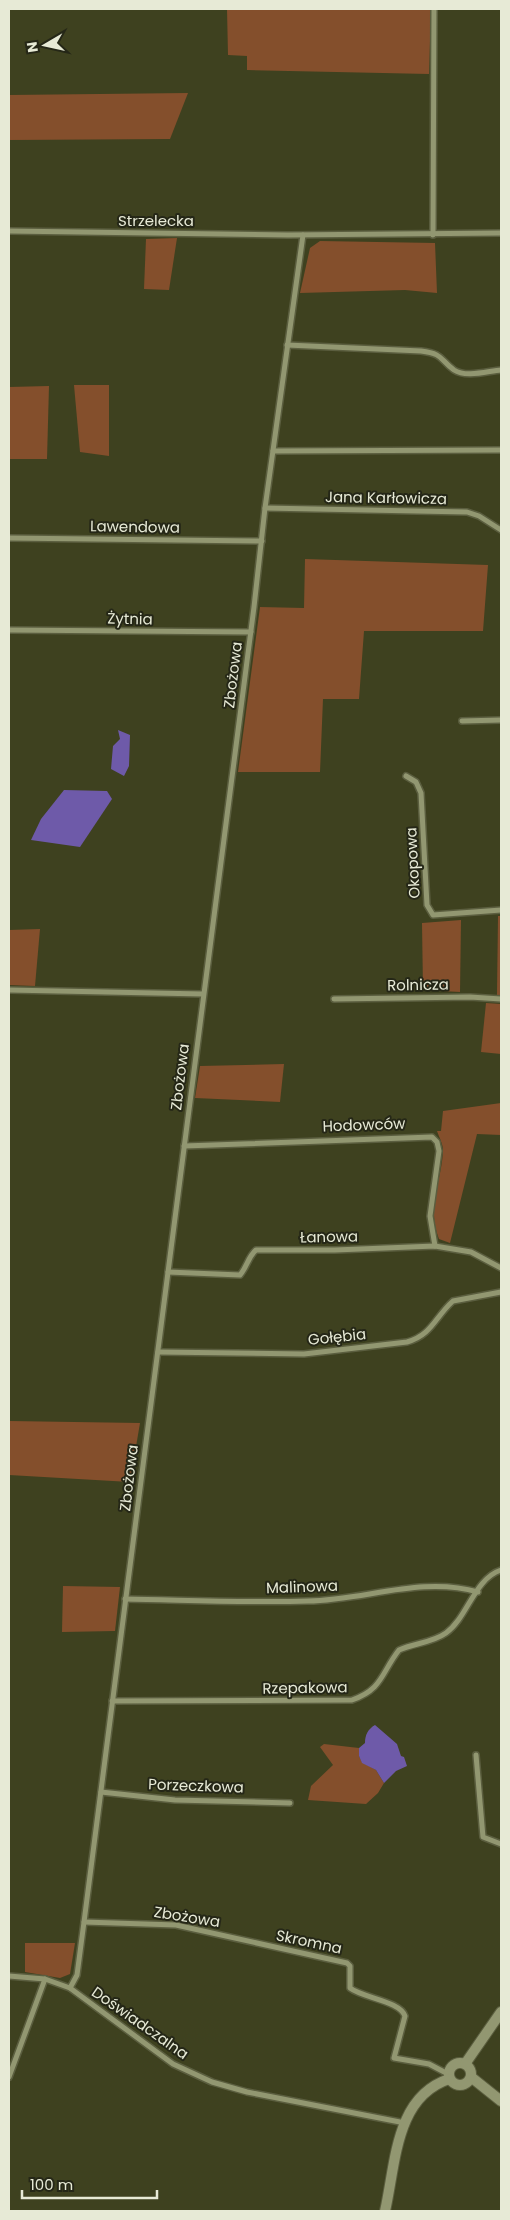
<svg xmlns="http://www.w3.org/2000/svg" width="510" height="2220" font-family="Poppins,sans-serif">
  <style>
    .green { fill: #844f2c }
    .water { fill: #6e5aa9 }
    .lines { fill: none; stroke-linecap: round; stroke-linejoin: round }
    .street-casing { stroke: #5b5e3f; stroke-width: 8 }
    .secondary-casing { stroke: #5b5e3f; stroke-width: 12 }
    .street { stroke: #929771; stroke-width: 5 }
    .secondary { stroke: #929771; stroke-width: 10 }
    .labels { text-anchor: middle; stroke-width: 4; stroke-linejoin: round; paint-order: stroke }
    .street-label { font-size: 15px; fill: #e7ead6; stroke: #252717 }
  </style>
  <rect width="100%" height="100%" fill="#3e411f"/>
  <g class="green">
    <path d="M 227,9 L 431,9 L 429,74 L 247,70 L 247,56 L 228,55 Z"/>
    <path d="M 188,93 L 170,139 L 9,140 L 9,95 Z"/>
    <path d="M 177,238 L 169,290 L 144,289 L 146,239 Z"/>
    <path d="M 320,241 L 435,243 L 437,293 L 405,290 L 300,293 L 310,248 Z"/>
    <path d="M 74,385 L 109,385 L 109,456 L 80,452 Z"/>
    <path d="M 49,386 L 47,459 L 9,459 L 9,387 Z"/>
    <path d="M 305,559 L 488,565 L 483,631 L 364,631 L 359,699 L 323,699 L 320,772 L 238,772 L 260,607 L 304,608 Z"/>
    <path d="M 498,916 L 501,916 L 501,995 L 497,995 Z"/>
    <path d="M 461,920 L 460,992 L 423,990 L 422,923 Z"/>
    <path d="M 40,929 L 35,986 L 9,985 L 9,930 Z"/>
    <path d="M 486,1003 L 501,1004 L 501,1054 L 481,1052 Z"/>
    <path d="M 284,1064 L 280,1102 L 195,1098 L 200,1066 Z"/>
    <path d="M 501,1103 L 501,1135 L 477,1134 L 450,1243 L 439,1239 C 426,1204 442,1182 443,1150 C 443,1144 439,1137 437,1131 L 441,1131 L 443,1111 Z"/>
    <path d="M 9,1421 L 140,1423 L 130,1482 L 9,1475 Z"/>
    <path d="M 63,1586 L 120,1587 L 115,1631 L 62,1632 Z"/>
    <path d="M 324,1744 L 359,1748 L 359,1756 L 362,1762 L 376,1770 L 384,1783 L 378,1793 L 366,1804 L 308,1800 L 311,1786 L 333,1765 L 320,1747 Z"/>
    <path d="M 25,1943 L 75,1943 L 70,1974 L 60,1978 L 25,1972 Z"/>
  </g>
  <g class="water">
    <path d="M 118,730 L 130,735 L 129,766 L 124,776 L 111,769 L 113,746 L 120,739 Z"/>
    <path d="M 64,790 L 107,791 L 112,799 L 80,847 L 31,840 L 41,819 Z"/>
    <path d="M 375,1725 L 397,1744 L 401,1756 L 404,1757 L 407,1766 L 396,1771 L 384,1783 L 376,1770 L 362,1763 L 359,1756 L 359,1748 L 365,1743 C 365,1735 368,1729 375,1725 Z"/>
  </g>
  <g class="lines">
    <g class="street-casing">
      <g id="street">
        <path d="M 9,231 L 288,235 L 501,233"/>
        <path d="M 433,235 L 434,9"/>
        <path d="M 287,345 L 421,351 C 444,354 439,359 454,370 C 466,378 488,371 501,370"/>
        <path d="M 273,451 L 501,450"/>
        <path d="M 265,508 L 467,512 L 479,516 L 501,530"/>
        <path d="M 9,538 L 262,541"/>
        <path d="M 9,630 L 251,632"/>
        <path d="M 462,721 L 501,720"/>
        <path d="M 406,776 L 416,782 L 421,793 L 427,905 L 433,915 L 501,910"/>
        <path d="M 9,990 L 203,994"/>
        <path d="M 334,999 L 470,997 L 501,999"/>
        <path d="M 184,1146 L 432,1137 L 437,1142 L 439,1151 L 430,1216 L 435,1246"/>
        <path d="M 168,1272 L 240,1275 C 247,1267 248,1257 256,1250 L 335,1250 L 435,1246 L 471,1252 L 501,1268"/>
        <path d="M 158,1352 L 304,1354 L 407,1342 C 432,1335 435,1317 453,1301 L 501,1292"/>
        <path d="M 125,1599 C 186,1600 247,1603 308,1601 C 366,1600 421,1576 478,1592"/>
        <path d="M 112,1701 L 352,1700 C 383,1689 381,1673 399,1650 C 414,1643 432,1643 446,1633 C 468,1617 474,1579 501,1570"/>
        <path d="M 476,1755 L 483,1837 L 501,1844"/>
        <path d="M 101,1792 L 175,1800 L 290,1803"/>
        <path d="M 84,1922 L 176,1925 L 347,1963 L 350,1966 L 350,1988 C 363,1998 400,2001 405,2016 L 394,2058 L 429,2064 L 448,2074"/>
        <path d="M 9,1976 L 45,1979 L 70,1988 L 173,2064 L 212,2082 L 247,2092 L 405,2123"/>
        <path d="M 70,1988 L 77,1975 L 84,1922 L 254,607 L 265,508 L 303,235"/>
        <path d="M 9,2077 L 45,1979"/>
      </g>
    </g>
    <g class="secondary-casing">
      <g id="secondary">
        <circle cx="460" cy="2074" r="11"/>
        <path d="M 465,2064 L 501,2012"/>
        <path d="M 471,2077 L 501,2101"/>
        <path d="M 385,2211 C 396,2163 395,2097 449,2079"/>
      </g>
    </g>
    <use href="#street" class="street"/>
    <use href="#secondary" class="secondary"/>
  </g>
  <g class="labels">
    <g class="street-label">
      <text x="156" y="226">Strzelecka</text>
      <text transform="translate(386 498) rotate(1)" y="5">Jana Karłowicza</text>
      <text transform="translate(135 527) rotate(1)" y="5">Lawendowa</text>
      <text transform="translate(130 619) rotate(1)" y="5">Żytnia</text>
      <text transform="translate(233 675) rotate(-83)" y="5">Zbożowa</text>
      <text transform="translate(413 863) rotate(-93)" y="5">Okopowa</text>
      <text transform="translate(418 985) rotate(-1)" y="5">Rolnicza</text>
      <text transform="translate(180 1077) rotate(-83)" y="5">Zbożowa</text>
      <text transform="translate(364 1125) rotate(-2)" y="5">Hodowców</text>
      <text transform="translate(329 1237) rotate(-1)" y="5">Łanowa</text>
      <text transform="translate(337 1337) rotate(-6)" y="5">Gołębia</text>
      <text transform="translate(129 1478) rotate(-83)" y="5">Zbożowa</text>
      <text transform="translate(302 1587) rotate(-2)" y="5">Malinowa</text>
      <text transform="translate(305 1688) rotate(-1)" y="5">Rzepakowa</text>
      <text transform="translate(196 1786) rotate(2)" y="5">Porzeczkowa</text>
      <text transform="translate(187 1917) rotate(9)" y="5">Zbożowa</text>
      <text transform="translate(309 1942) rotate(12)" y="5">Skromna</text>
      <text transform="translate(140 2023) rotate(35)" y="5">Doświadczalna</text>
    </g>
  </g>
  <rect width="510" height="2220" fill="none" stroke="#e7ead6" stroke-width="20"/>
  <g transform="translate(45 45) rotate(261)" stroke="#252717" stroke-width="4" paint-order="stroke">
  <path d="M0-4L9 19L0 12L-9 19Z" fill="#e7ead6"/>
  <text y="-8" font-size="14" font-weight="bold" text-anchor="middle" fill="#e7ead6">N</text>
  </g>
  <path d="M22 2190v8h135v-8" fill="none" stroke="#e7ead6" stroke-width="2.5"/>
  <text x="30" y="2190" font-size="15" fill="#e7ead6" stroke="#252717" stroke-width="4" paint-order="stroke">100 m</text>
</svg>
